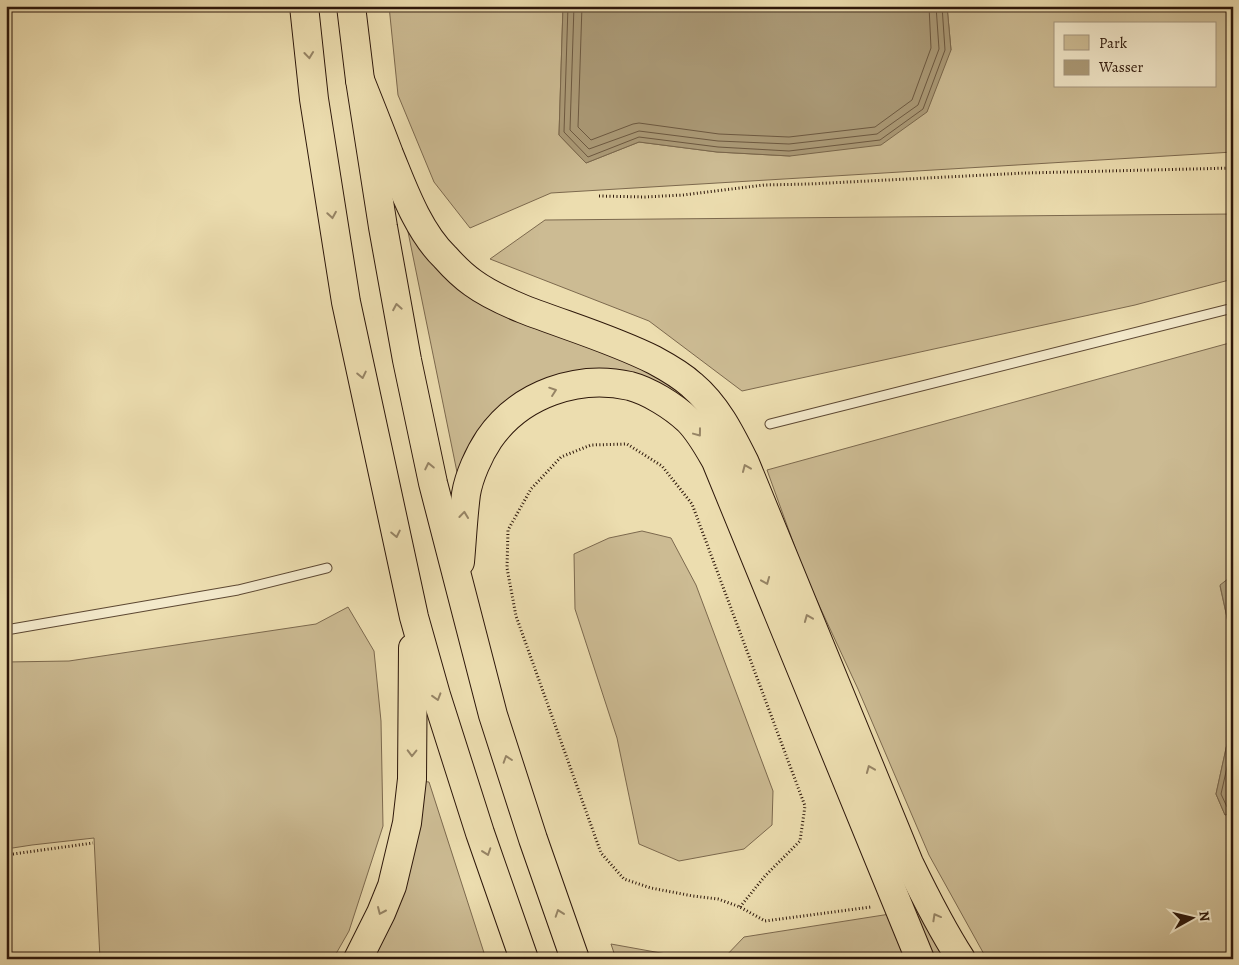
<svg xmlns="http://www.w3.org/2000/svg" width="1239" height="965" font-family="Alegreya,serif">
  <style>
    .green { fill: #ccbb93; stroke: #7c694e; fill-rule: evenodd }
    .water { fill: #ab9a77; stroke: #79664b }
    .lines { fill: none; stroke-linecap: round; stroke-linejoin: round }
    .shore { stroke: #6c5840; stroke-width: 1 }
    .service-casing { stroke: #5d4833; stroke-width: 11 }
    .motorway-casing { stroke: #2d170a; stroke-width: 30 }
    .path { stroke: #2d170a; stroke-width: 3; stroke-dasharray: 1 2.5; stroke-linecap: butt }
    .service { stroke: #f3e9cb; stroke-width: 9 }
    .motorway { stroke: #ecddaf; stroke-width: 28 }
    .oneway { stroke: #968465 }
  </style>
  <rect width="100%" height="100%" fill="#ecddaf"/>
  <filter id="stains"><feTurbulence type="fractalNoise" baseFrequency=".004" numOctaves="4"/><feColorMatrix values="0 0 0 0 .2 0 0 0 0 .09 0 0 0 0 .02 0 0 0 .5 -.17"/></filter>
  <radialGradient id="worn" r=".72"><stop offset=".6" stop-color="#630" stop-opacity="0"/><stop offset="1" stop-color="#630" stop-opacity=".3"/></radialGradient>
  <g class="green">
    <path d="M 389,6 L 563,6 L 559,135 L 586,163 L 639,142 L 717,152 L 790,156 L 951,50 L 947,6 L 1233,6 L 1233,152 L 551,193 L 470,228 L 434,182 L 398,95 ZM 1055,24 L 1215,24 L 1215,86 L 1055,86 Z"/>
    <path d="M 1233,214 L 1233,279 L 1135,305 L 742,391 L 649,321 L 490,259 L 545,220 Z"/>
    <path d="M 406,222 L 423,249 L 656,372 L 701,408 L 949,959 L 933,959 L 716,441 L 585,371 L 458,477 Z"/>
    <path d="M 1233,342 L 1233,575 L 1220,586 L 1228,622 L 1227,744 L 1216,794 L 1225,815 L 1233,812 L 1233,959 L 988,959 L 985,956 L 929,855 L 858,689 L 805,575 L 767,470 Z"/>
    <path d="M 642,531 L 671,538 L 696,585 L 773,791 L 772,825 L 744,849 L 679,861 L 639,844 L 617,738 L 575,609 L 574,554 L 609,538 Z"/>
    <path d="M 348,607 L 374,651 L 381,721 L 383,826 L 349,931 L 333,959 L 100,959 L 94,838 L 32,845 L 6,849 L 6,662 L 69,661 L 316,624 Z"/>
    <path d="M 420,781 L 429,782 L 486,959 L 369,959 Z"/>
    <path d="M 890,914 L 913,959 L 723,959 L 744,937 Z"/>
    <path d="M 611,944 L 694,959 L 616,959 Z"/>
  </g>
  <g class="water">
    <path d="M 563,6 L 947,6 L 951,50 L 927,112 L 881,145 L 790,156 L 717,152 L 639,142 L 586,163 L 559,135 Z"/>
    <path d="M 1233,575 L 1233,812 L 1225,815 L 1216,794 L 1227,744 L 1228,622 L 1220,585 Z"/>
  </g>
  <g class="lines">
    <g class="shore">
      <path d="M 568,6 L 564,132 L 588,157 L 639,137 L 718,147 L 789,151 L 880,140 L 923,109 L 945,50 L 942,6"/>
      <path d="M 574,6 L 570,130 L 589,149 L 639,131 L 718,141 L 789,144 L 877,134 L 918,105 L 939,49 L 936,6"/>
      <path d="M 582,6 L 578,127 L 591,140 L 633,124 L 639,123 L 719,134 L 789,137 L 875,127 L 912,100 L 931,48 L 929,6"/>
      <path d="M 1233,656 L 1232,745 L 1221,794 L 1227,807 L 1233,808"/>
    </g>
    <g class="service-casing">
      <g id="service">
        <path d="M 770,424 L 1233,308"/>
        <path d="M 6,630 L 238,590 L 327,568"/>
      </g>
    </g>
    <g class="motorway-casing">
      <g id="motorway">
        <path d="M 304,6 L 314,99 L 346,302 L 414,617 L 436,695 L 480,833 L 524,959"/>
        <path d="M 351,6 L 360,80 L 383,227 L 407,360 L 433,483 L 493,715 L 533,839 L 575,959"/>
        <path d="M 360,80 C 370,105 380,130 389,154 C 403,188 418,231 445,257 C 453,266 463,276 473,283 C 488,294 506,302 523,309 C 567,326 612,339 654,360 C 667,367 681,375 692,385 C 717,406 731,435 745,463 L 909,863 C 925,896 941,928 961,959"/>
        <path d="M 460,562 C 462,540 463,517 466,494 C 469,476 479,454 489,439 C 520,394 578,374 630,386 C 649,391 673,406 688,420 C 700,432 708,447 716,461 L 920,959"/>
        <path d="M 358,959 L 381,913 L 392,886 L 407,823 L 412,779 L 413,648"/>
      </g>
    </g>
    <g class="path">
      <path d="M 599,196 L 645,197 L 683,195 L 764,185 L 809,184 L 1025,173 L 1233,168"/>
      <path d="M 6,855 L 93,843"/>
      <path d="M 740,907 L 765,876 L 800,841 L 805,806 L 692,504 L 662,466 L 627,444 L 591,445 L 561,457 L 531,489 L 508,530 L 507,568 L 516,616 L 601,853 L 624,879 L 651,888 L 693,896 L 718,899 L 740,907 L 765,921 L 871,907"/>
    </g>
    <use href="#service" class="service"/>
    <use href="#motorway" class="motorway"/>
  </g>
  <defs><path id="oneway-chevron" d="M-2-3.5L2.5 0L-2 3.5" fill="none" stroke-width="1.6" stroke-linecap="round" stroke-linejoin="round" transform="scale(1.25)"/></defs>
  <g class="oneway">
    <use href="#oneway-chevron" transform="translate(309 55) rotate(84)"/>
    <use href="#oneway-chevron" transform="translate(332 215) rotate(81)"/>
    <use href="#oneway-chevron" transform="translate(397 307) rotate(-100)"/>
    <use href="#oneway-chevron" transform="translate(362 375) rotate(78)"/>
    <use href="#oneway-chevron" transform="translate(553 391) rotate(-19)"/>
    <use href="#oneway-chevron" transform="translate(698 433) rotate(53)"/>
    <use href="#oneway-chevron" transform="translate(429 466) rotate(-102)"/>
    <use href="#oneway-chevron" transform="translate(746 468) rotate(-113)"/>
    <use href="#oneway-chevron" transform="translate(464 515) rotate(-84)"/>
    <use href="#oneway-chevron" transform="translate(396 534) rotate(78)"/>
    <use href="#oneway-chevron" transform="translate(766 581) rotate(68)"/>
    <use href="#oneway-chevron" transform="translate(808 618) rotate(-112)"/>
    <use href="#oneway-chevron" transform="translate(437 697) rotate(73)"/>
    <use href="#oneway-chevron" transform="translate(412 753) rotate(91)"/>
    <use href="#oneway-chevron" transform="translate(507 759) rotate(-108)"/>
    <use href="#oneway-chevron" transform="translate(870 769) rotate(-112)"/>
    <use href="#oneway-chevron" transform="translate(487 852) rotate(71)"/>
    <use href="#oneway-chevron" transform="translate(381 911) rotate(114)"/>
    <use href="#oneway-chevron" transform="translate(559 913) rotate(-109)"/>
    <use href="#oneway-chevron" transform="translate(936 917) rotate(-119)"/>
  </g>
  <rect width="1239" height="965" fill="none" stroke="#ecddaf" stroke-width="25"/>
  <rect x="8" y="8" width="1224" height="950" fill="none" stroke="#2d170a" stroke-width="2.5"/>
  <rect x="12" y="12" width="1214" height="940" fill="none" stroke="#2d170a"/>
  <rect x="1054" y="22" width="162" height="65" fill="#f3e9cb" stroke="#a4957e"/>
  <rect x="1064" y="35" width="25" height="15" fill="#ccbb93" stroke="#a4957e"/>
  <text x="1099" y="48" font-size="15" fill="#2d170a">Park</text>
  <rect x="1064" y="60" width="25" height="15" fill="#ab9a77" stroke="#a4957e"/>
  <text x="1099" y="72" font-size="15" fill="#2d170a">Wasser</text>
  <g transform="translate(1192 918) rotate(82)" stroke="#f3e9cb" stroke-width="4" paint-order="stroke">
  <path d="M0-4L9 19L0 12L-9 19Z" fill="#2d170a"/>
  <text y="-8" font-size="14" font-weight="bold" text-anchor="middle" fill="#2d170a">N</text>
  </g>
  <rect width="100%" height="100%" filter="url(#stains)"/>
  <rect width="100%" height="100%" fill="url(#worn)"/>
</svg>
